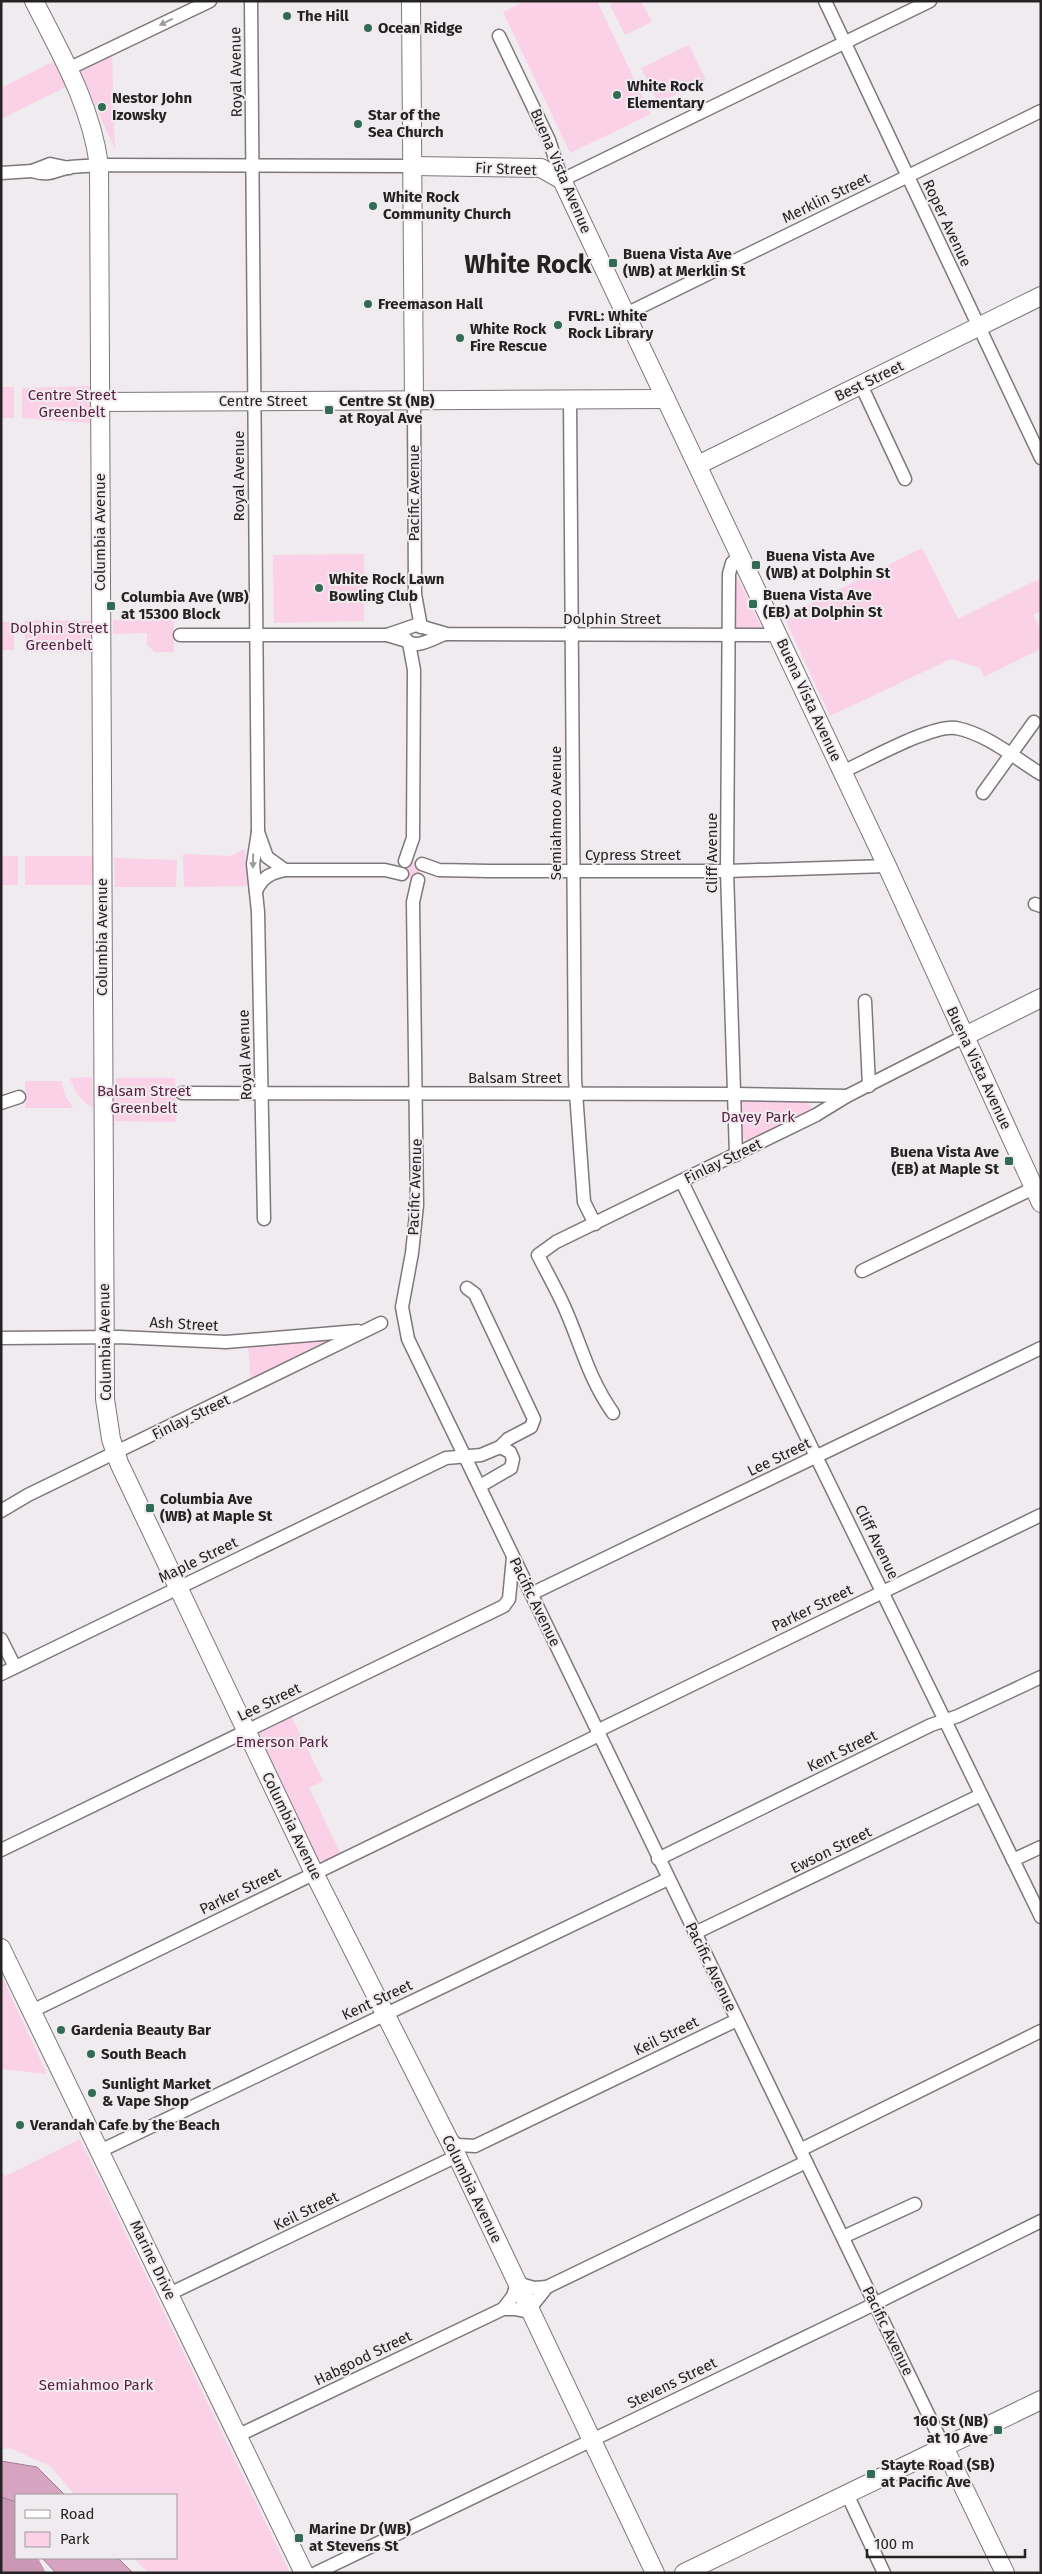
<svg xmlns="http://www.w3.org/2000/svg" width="1042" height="2574" font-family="'Fira Sans',sans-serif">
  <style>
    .green { fill: #fbd1e8 }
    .forest { fill: #ca98b4 }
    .water { fill: #d6a4c0; stroke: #a17d91 }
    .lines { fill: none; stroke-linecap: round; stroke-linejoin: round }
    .street-casing { stroke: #7d787b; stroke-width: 15 }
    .secondary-casing { stroke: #7d787b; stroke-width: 20 }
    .street { stroke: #fff; stroke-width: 12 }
    .secondary { stroke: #fff; stroke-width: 18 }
    .oneway { fill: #9c9c9c }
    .poi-dot { fill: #326b53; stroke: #f0ebee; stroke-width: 2 }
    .labels { text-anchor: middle; stroke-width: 4; stroke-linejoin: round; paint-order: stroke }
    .poi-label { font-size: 15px; font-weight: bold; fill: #242223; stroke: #f0ebee; text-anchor: start }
    .street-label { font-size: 15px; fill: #242223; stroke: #f0ebee }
    .park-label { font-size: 15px; fill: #591d43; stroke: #f0ebee }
    .town-label { font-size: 25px; font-weight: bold; fill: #242223; stroke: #f0ebee }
  </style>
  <rect width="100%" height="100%" fill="#f0ebee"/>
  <g class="green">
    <path d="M 526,1 L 597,1 L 651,114 L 570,153 L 503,12 Z"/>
    <path d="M 617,1 L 641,1 L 652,22 L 625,35 L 610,5 Z"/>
    <path d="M 689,45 L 706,80 L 658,103 L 641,68 Z"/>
    <path d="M 112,55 L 115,149 L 79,70 Z"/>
    <path d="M 56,60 L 68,86 L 1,119 L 1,88 Z"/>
    <path d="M 91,386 L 90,423 L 22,418 L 22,388 Z"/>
    <rect x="1" y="387" width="13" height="31"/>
    <path d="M 922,548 L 958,619 L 1041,578 L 1041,611 L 1033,615 L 1041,631 L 1041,649 L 984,677 L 980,668 L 951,659 L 830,716 L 784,617 Z"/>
    <path d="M 364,554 L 364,621 L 274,623 L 273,555 Z"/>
    <path d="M 734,571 L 762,628 L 734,629 Z"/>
    <path d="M 174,619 L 174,652 L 154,652 L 147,644 L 147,633 L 113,634 L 113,620 Z"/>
    <path d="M 25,620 L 93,621 L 93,652 L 25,652 Z"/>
    <rect x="1" y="622" width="13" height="28"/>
    <path d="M 245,849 L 248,886 L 184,887 L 183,854 L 230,856 Z"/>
    <rect x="1" y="856" width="17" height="29"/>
    <rect x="25" y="856" width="70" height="29"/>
    <path d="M 114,858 L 177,860 L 176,887 L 115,887 Z"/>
    <circle cx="412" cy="870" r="9"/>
    <path d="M 92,1077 L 93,1108 C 80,1101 75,1092 70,1078 Z"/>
    <path d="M 116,1078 L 175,1078 L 176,1122 L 111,1121 Z"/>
    <path d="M 25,1081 L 61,1081 L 65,1095 L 73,1108 L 25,1108 Z"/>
    <path d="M 744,1100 L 805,1100 L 811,1106 L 812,1109 L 748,1141 L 740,1137 L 740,1101 Z"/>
    <path d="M 328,1339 L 322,1347 L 251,1382 L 248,1345 Z"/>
    <path d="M 291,1715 L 323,1781 L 309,1788 L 341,1854 L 327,1860 L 318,1861 L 257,1736 L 260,1731 Z"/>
    <path d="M 1,1975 L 47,2074 L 1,2069 Z"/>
    <path d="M 80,2139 L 290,2573 L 149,2573 L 133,2558 L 176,2558 L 176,2495 L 75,2495 L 50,2466 L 10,2448 L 1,2449 L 1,2170 L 5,2176 Z"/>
  </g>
  <path class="forest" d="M 1,2497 L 16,2502 L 16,2558 L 38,2558 L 46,2573 L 1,2573 Z"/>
  <g class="water">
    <path d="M 1,2461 L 37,2467 L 65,2495 L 16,2495 L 16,2502 L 1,2497 Z"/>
    <path d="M 42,2558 L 118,2558 L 133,2573 L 56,2573 Z"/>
  </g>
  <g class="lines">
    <g class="street-casing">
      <g id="street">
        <path d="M 251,1 L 258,832 L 253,864 L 258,912 L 264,1219"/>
        <path d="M 825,1 L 1041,458"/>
        <path d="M 499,36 L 549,140 L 562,180 L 930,1"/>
        <path d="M 68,69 L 210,1"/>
        <path d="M 32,171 C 50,177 54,170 71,167 C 80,166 89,166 99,165 L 412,166"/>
        <path d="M 1,173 L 32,171 L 50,164 L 69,168"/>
        <path d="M 626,314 L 1041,111"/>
        <path d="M 861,385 L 905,479"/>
        <path d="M 570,399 L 575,1079 L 584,1202 L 595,1224"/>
        <path d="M 414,400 L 415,594 L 421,627"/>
        <path d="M 180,635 L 387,635 L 407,641"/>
        <path d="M 387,635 L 416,625 L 447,634 L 778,635"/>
        <path d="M 405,638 C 413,652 433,638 445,634"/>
        <path d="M 842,772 C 867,761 932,724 956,728 C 987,734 1015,758 1041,774"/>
        <path d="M 983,793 L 1034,722"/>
        <path d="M 258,832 L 267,857 L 285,870 L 385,870 L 402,874"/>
        <path d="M 405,861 L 413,838 L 414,670 L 409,643"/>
        <path d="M 422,864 L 439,870 L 489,871 L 727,871 L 887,866"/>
        <path d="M 418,880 L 413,902 L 417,1205 L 412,1253 L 402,1307 L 408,1339 L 944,2447"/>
        <path d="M 256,891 C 262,877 271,873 285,870"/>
        <path d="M 1035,904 L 1041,906"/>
        <path d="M 865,1001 L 869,1086"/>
        <path d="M 182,1093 L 734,1094 L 847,1096"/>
        <path d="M 1,1103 L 19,1097"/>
        <path d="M 736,1155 L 727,871 L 729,574 L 732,563 L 740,555"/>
        <path d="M 682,1182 L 1041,1917"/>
        <path d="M 862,1271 L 1040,1185"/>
        <path d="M 467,1288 L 475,1294 L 534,1419 L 531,1427 L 508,1439 L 500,1447"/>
        <path d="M 1,1338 L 119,1337 L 226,1342 L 358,1331"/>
        <path d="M 613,1413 C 587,1376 581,1343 563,1304 C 555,1287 546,1271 538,1255 L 556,1242 L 816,1115 L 847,1096 L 965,1036"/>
        <path d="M 1,1511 L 28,1495 L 381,1323"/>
        <path d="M 531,1594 L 1041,1348"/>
        <path d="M 1,1639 L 15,1667"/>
        <path d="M 1,1674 L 446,1458 L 481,1455 L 500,1447 L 510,1452 L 513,1459 L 511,1468 L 480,1486"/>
        <path d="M 597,1731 L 1041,1515"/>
        <path d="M 1,1850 L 504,1606 L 509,1599 L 513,1557"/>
        <path d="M 658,1859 L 931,1725 L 958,1716 L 1041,1677"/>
        <path d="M 1013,1860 L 1041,1847"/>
        <path d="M 695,1933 L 981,1795"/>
        <path d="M 32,2011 L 599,1735"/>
        <path d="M 448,2139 L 458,2145 L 475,2146 L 737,2020"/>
        <path d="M 800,2150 L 1041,2031"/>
        <path d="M 100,2151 L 668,1879"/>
        <path d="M 843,2237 L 915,2204"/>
        <path d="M 169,2294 L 457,2156"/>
        <path d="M 503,2309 L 513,2296 L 517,2283 L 534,2288 L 547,2287"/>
        <path d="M 237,2436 L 503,2309 L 515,2309 L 529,2312 L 535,2302 L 547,2287 L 806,2162"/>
        <path d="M 847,2494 L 884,2573"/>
        <path d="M 316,2573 L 860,2311 L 1041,2221"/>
      </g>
    </g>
    <g class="secondary-casing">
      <g id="secondary">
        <path d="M 34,1 C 61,54 91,105 99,165 L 105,1399 L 111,1439 L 119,1463 L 314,1873 L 457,2156 L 655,2573"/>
        <path d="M 411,1 L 414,400"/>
        <path d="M 412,166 L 541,168 L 562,180 L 887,866 L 1041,1203"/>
        <path d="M 100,402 L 666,399"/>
        <path d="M 698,465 L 1041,296"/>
        <path d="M 965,1036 L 1041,998"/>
        <path d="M 1,1948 L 304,2573"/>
        <path d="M 944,2447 L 1005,2573"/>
        <path d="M 684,2573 L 1041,2400"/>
      </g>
    </g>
    <use href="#street" class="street"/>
    <use href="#secondary" class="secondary"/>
  </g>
  <defs><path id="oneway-solid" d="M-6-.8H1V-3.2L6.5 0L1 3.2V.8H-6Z" transform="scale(1.25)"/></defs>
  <g class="oneway">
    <use href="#oneway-solid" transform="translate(166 22) rotate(154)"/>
    <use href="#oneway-solid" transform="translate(253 861) rotate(91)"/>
  </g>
  <g class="poi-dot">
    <circle cx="287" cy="16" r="5"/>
    <circle cx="368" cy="28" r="5"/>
    <circle cx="617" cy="95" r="5"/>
    <circle cx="102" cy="107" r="5"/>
    <circle cx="358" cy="124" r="5"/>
    <circle cx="373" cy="206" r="5"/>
    <rect x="608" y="258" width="10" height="10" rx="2.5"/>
    <circle cx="368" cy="304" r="5"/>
    <circle cx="558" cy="325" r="5"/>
    <circle cx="460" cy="338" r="5"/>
    <rect x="324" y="405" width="10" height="10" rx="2.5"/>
    <rect x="751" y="560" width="10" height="10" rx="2.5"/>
    <circle cx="319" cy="588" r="5"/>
    <rect x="748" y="599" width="10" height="10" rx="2.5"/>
    <rect x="106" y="601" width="10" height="10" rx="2.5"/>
    <rect x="1004" y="1156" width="10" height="10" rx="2.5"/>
    <rect x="145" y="1503" width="10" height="10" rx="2.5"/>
    <circle cx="61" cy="2030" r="5"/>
    <circle cx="91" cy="2054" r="5"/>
    <circle cx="92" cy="2093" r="5"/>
    <circle cx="20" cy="2125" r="5"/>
    <rect x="993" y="2425" width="10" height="10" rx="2.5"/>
    <rect x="866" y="2469" width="10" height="10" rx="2.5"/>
    <rect x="294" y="2533" width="10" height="10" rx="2.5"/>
  </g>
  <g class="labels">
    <g class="poi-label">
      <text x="297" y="21">The Hill</text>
      <text x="378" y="33">Ocean Ridge</text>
      <text x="627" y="91">White Rock<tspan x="627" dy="17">Elementary</tspan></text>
      <text x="112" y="103">Nestor John<tspan x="112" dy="17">Izowsky</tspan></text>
      <text x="368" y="120">Star of the<tspan x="368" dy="17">Sea Church</tspan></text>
      <text x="383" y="202">White Rock<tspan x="383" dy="17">Community Church</tspan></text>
      <text x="623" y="259">Buena Vista Ave<tspan x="623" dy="17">(WB) at Merklin St</tspan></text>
      <text x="378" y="309">Freemason Hall</text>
      <text x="568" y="321">FVRL: White<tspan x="568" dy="17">Rock Library</tspan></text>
      <text x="470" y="334">White Rock<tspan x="470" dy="17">Fire Rescue</tspan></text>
      <text x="339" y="406">Centre St (NB)<tspan x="339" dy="17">at Royal Ave</tspan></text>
      <text x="766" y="561">Buena Vista Ave<tspan x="766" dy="17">(WB) at Dolphin St</tspan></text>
      <text x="329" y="584">White Rock Lawn<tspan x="329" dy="17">Bowling Club</tspan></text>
      <text x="763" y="600">Buena Vista Ave<tspan x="763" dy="17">(EB) at Dolphin St</tspan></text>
      <text x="121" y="602">Columbia Ave (WB)<tspan x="121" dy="17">at 15300 Block</tspan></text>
      <text x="999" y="1157" text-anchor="end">Buena Vista Ave<tspan x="999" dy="17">(EB) at Maple St</tspan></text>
      <text x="160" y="1504">Columbia Ave<tspan x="160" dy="17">(WB) at Maple St</tspan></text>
      <text x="71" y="2035">Gardenia Beauty Bar</text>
      <text x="101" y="2059">South Beach</text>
      <text x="102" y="2089">Sunlight Market<tspan x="102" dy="17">&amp; Vape Shop</tspan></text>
      <text x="30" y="2130">Verandah Cafe by the Beach</text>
      <text x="988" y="2426" text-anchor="end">160 St (NB)<tspan x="988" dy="17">at 10 Ave</tspan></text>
      <text x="881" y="2470">Stayte Road (SB)<tspan x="881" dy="17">at Pacific Ave</tspan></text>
      <text x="309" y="2534">Marine Dr (WB)<tspan x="309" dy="17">at Stevens St</tspan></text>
    </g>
    <g class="street-label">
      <text transform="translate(236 72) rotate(-91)" y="5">Royal Avenue</text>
      <text transform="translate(506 169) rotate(2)" y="5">Fir Street</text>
      <text transform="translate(561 171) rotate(67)" y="5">Buena Vista Avenue</text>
      <text transform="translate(826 198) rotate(-26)" y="5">Merklin Street</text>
      <text transform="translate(947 223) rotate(65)" y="5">Roper Avenue</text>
      <text transform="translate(869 381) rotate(-26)" y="5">Best Street</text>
      <text x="263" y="406">Centre Street</text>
      <text transform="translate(239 476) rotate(-90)" y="5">Royal Avenue</text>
      <text transform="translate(414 493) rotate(-90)" y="5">Pacific Avenue</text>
      <text transform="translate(100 532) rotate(-90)" y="5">Columbia Avenue</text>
      <text x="612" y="624">Dolphin Street</text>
      <text transform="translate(809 700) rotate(65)" y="5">Buena Vista Avenue</text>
      <text transform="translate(556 813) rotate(-90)" y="5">Semiahmoo Avenue</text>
      <text transform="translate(712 853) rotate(-90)" y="5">Cliff Avenue</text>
      <text x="633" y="860">Cypress Street</text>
      <text transform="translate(102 937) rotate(-90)" y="5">Columbia Avenue</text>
      <text transform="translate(245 1055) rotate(-92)" y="5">Royal Avenue</text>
      <text transform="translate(979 1068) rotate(65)" y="5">Buena Vista Avenue</text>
      <text x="515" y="1083">Balsam Street</text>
      <text transform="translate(723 1161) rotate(-26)" y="5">Finlay Street</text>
      <text transform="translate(415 1187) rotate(-88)" y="5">Pacific Avenue</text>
      <text transform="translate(184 1324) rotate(3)" y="5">Ash Street</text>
      <text transform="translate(105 1342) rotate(-91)" y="5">Columbia Avenue</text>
      <text transform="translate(191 1417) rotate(-26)" y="5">Finlay Street</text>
      <text transform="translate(779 1457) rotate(-26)" y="5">Lee Street</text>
      <text transform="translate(877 1542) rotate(64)" y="5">Cliff Avenue</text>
      <text transform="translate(198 1560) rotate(-26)" y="5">Maple Street</text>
      <text transform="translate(535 1602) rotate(64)" y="5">Pacific Avenue</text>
      <text transform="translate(812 1608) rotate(-26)" y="5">Parker Street</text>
      <text transform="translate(269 1702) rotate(-26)" y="5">Lee Street</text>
      <text transform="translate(842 1751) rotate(-26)" y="5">Kent Street</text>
      <text transform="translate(292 1826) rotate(64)" y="5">Columbia Avenue</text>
      <text transform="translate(831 1850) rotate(-26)" y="5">Ewson Street</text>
      <text transform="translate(240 1891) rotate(-26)" y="5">Parker Street</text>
      <text transform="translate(711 1967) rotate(64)" y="5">Pacific Avenue</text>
      <text transform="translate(377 2000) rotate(-25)" y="5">Kent Street</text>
      <text transform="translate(666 2036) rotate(-26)" y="5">Keil Street</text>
      <text transform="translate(472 2189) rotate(64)" y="5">Columbia Avenue</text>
      <text transform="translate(306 2211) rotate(-26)" y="5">Keil Street</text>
      <text transform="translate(153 2260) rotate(64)" y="5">Marine Drive</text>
      <text transform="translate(888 2331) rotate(64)" y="5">Pacific Avenue</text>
      <text transform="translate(363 2358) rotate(-26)" y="5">Habgood Street</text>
      <text transform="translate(672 2383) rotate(-26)" y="5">Stevens Street</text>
    </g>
    <g class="park-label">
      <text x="72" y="400">Centre Street<tspan x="72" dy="17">Greenbelt</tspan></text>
      <text x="59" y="633">Dolphin Street<tspan x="59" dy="17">Greenbelt</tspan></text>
      <text x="144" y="1096">Balsam Street<tspan x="144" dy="17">Greenbelt</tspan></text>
      <text x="758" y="1122">Davey Park</text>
      <text x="282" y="1747">Emerson Park</text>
      <text x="96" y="2390">Semiahmoo Park</text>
    </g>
    <g class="town-label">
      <text x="528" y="273">White Rock</text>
    </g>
  </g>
  <rect width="1042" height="2574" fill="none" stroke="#242223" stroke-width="5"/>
  <rect x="15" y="2494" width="162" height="65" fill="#f0ebee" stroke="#9e9b9d"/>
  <rect x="25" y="2510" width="25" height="8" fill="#ffffff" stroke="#9e9b9d"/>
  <text x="60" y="2519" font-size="15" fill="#242223">Road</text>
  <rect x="25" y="2532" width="25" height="15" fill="#fbd1e8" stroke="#9e9b9d"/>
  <text x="60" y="2544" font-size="15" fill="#242223">Park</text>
  <path d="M867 2549v8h158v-8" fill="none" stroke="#242223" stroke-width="2.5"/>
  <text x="874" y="2549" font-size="15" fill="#242223" stroke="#f0ebee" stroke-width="4" paint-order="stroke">100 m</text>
</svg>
